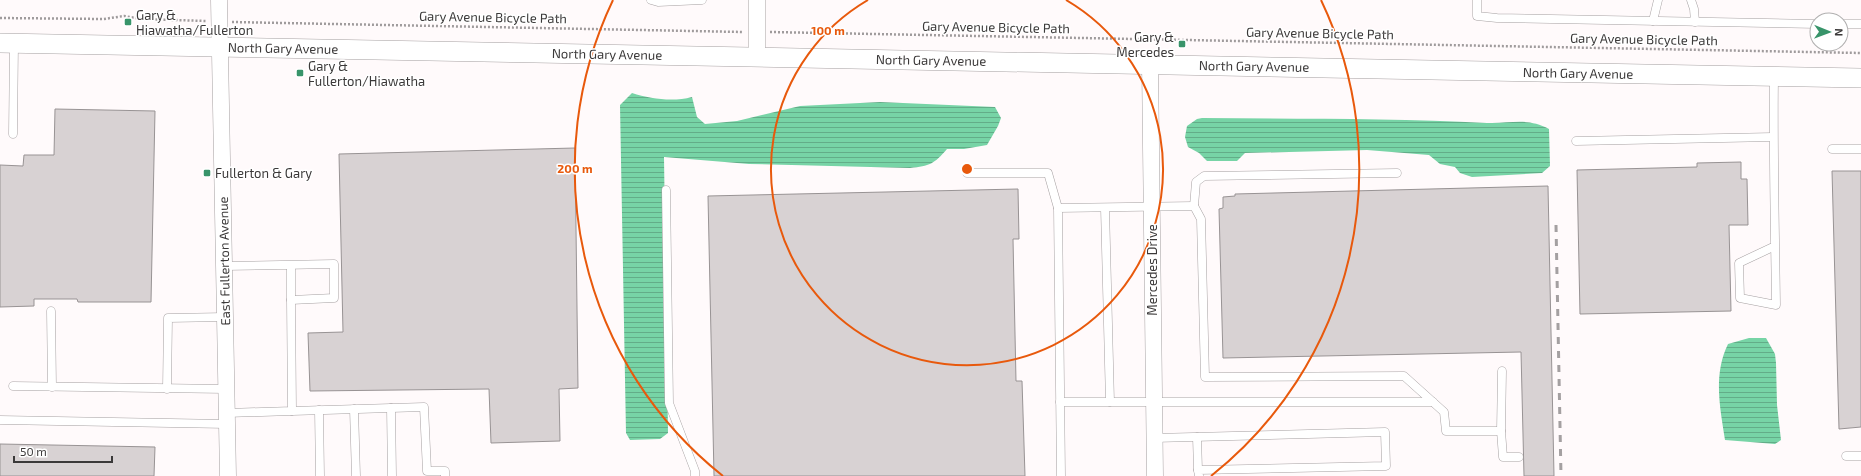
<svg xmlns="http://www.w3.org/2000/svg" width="1861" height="476" font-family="'Exo 2',sans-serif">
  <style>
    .water { fill: url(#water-rules) }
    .building { fill: #d8d2d3; stroke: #989394 }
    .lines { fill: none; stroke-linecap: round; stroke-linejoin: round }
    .service-casing { stroke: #a6a1a2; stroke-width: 9 }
    .minor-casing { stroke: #a6a1a2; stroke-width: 17 }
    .tertiary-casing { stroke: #a6a1a2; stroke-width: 20 }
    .path { stroke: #9f9b9c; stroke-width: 2.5; stroke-dasharray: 2 2; stroke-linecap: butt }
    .service { stroke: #fff; stroke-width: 8 }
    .minor { stroke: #fff; stroke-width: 16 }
    .tertiary { stroke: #fff; stroke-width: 19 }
    .rail { stroke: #a4a0a1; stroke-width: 3; stroke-dasharray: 7 7; stroke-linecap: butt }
    .ring { fill: none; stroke: #e8590c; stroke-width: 2 }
    .poi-dot { fill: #38946a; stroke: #fff; stroke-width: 1.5 }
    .labels { text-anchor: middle; stroke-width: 3; stroke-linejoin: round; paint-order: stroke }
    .poi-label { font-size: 13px; fill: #3b3939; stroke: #fff; text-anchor: start }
    .street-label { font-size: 13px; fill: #3b3939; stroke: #fff }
    .centre { fill: #e8590c; stroke: #fff; stroke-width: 2 }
    .ring-label { font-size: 12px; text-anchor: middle; font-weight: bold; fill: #e8590c; stroke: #fff; stroke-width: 3; stroke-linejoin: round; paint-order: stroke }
  </style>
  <defs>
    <pattern id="water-rules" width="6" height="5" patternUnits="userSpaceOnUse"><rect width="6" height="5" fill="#77d4a6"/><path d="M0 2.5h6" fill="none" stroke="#63ad88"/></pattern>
  </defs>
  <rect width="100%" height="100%" fill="#fffafb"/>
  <g class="water">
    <path d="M 632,93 C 651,99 673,102 692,97 L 697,117 L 705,124 L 737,121 L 800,106 L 880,102 L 995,107 L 1001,118 L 998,126 L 987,145 L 964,149 L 947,149 C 934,164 930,166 910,168 L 749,164 L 664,157 L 668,433 L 660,439 L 630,440 L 626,433 L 620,105 Z"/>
    <path d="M 1202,118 C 1297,119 1393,118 1487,123 C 1510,124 1527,117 1549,129 L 1550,166 L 1542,173 L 1472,177 L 1460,173 L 1455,167 L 1440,164 L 1429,155 L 1367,150 L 1245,153 L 1237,161 L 1207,161 L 1199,153 L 1188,147 L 1185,137 L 1187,126 L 1197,119 Z"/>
    <path d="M 1749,338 L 1766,338 L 1775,354 L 1776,363 L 1777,405 L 1781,440 L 1775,444 L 1725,440 C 1720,407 1713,375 1728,344 Z"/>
  </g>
  <g class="building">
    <path d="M 55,109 L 155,111 L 151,302 L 78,302 L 77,299 L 34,299 L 34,306 L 0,307 L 0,165 L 23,166 L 24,155 L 54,155 Z"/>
    <path d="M 575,148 L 578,388 L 559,389 L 560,441 L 491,443 L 489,389 L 310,391 L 308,333 L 343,332 L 339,154 Z"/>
    <path d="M 1741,162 L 1741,179 L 1747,179 L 1748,225 L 1729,225 L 1731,311 L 1580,314 L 1577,170 L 1697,167 L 1697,163 Z"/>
    <path d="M 1832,171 L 1861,171 L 1861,427 L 1839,429 Z"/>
    <path d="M 1548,186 L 1554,476 L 1524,476 L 1521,352 L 1223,358 L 1219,209 L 1223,208 L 1223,197 L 1235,196 L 1235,194 Z"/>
    <path d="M 1018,189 L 1019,239 L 1013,239 L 1016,381 L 1022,381 L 1025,476 L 714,476 L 708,196 Z"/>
    <path d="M 0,444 L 155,447 L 154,476 L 0,476 Z"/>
  </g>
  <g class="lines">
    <g class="service-casing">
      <g id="service">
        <path d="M 651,0 L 658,2 L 702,0"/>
        <path d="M 1477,0 L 1477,16 L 1497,18 L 1817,24"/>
        <path d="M 1691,0 L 1694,9 L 1695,22"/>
        <path d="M 1653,21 L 1658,0"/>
        <path d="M 1841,24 L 1861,24"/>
        <path d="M 1774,77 C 1773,153 1775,229 1776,305 L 1740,298 L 1739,263 L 1775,246"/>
        <path d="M 13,134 L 14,43"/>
        <path d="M 1576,141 L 1773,137"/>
        <path d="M 1832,149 L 1861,149"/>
        <path d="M 967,173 L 1048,173 L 1058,208"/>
        <path d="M 666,190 L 669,403 L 695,471 L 695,476"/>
        <path d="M 1194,206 L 1196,182 L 1204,176 L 1397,173"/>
        <path d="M 1105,208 L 1110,402"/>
        <path d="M 224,266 L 334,264 L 334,298 L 291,300 L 291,265"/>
        <path d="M 51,311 L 52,387"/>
        <path d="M 13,386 L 226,389"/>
        <path d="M 167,389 L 168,318 L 225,317"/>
        <path d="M 1060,402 L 1433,402"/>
        <path d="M 391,408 L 392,476"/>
        <path d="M 354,409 L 356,476"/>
        <path d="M 319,410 L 320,476"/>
        <path d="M 292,411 L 424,407 L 427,471 L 445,471 L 445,476"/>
        <path d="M 227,413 L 292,411 L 291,300"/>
        <path d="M 0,420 L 227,424"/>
        <path d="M 1501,431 L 1502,371"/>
        <path d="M 1197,437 L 1198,470"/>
        <path d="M 1154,438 L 1385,432 L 1386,466 L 1198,470 L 1199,476"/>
        <path d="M 1846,456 L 1861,456"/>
        <path d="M 1061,476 L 1058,208 L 1194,206 L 1201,219 L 1205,377 L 1404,376 L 1444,412 L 1446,431 L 1501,431 L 1503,457 L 1519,457"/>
      </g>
    </g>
    <g class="minor-casing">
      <g id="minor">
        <path d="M 219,0 L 228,476"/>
        <path d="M 757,57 L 757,0"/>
        <path d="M 1150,64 L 1155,476"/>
      </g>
    </g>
    <g class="tertiary-casing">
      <path id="tertiary" d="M 0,43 L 1861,78"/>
    </g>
    <g class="path">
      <path d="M 0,18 L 104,19 L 124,16 L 141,19 L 207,21"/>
      <path d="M 232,22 L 743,32"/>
      <path d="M 770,32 L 1861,53"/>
    </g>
    <use href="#service" class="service"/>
    <use href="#minor" class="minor"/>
    <use href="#tertiary" class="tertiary"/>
    <path class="rail" d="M 1556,225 L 1561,476"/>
  </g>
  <g class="ring">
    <path d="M1066 0A196 196 0 1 1 868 0"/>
    <path d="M723 476A392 392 0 0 1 613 0M1321 0A392 392 0 0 1 1211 476"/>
  </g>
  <g class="poi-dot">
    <rect x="124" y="18" width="8" height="8" rx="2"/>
    <rect x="1178" y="40" width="8" height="8" rx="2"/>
    <rect x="296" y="69" width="8" height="8" rx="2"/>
    <rect x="203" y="169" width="8" height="8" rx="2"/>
  </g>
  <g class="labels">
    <g class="poi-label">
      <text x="136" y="20">Gary &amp;<tspan x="136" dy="15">Hiawatha/Fullerton</tspan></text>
      <text x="1174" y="42" text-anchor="end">Gary &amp;<tspan x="1174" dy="15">Mercedes</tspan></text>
      <text x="308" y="71">Gary &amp;<tspan x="308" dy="15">Fullerton/Hiawatha</tspan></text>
      <text x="215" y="178">Fullerton &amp; Gary</text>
    </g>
    <g class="street-label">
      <text transform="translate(493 17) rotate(1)" y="5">Gary Avenue Bicycle Path</text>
      <text transform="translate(996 27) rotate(1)" y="5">Gary Avenue Bicycle Path</text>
      <text transform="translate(1320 33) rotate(1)" y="5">Gary Avenue Bicycle Path</text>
      <text transform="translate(1644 39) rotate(1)" y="5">Gary Avenue Bicycle Path</text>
      <text transform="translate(283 48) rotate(1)" y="5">North Gary Avenue</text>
      <text transform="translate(607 54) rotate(1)" y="5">North Gary Avenue</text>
      <text transform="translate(931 60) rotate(1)" y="5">North Gary Avenue</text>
      <text transform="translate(1254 66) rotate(1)" y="5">North Gary Avenue</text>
      <text transform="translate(1578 73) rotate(1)" y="5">North Gary Avenue</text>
      <text transform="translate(224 261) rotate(-91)" y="5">East Fullerton Avenue</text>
      <text transform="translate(1152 270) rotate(-90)" y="5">Mercedes Drive</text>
    </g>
  </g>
  <circle cx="967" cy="169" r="6" class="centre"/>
  <g class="ring-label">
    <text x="828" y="35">100 m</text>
    <text x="575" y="173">200 m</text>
  </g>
  <g transform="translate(1829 32) rotate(91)"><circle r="19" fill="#ffffff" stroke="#b1b0b0"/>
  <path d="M0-3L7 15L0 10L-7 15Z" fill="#38946a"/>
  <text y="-6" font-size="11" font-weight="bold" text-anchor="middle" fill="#3b3939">N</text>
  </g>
  <path d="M14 456v6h98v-6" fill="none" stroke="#3b3939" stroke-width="2"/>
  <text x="20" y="456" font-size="12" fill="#3b3939" stroke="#ffffff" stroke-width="3" paint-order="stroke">50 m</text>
</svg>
